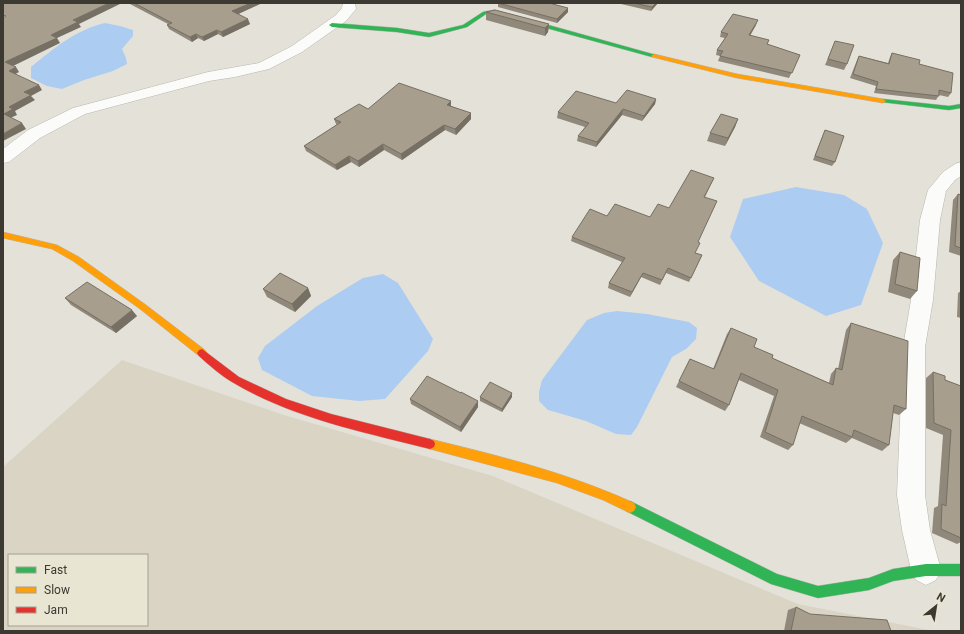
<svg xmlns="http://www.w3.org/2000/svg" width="964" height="634" font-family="Roboto,sans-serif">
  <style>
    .industrial { fill: #dad4c5; fill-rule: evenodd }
    .water { fill: #adccf2 }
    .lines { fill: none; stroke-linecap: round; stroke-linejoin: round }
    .street-casing { stroke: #b7b5ae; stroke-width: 1 }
    .fast-casing { stroke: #b7b5ae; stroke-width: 1 }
    .slow-casing { stroke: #b7b5ae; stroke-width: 1 }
    .jam-casing { stroke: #b7b5ae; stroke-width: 1 }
    .street { fill: #fbfbf9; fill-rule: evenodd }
    .fast { fill: #30b455; fill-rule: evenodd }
    .slow { fill: #ff9f0a; fill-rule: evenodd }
    .jam { fill: #e5322d; fill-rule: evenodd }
    .wall { fill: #90887a }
    .shaded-wall { fill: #766f63 }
    .building { fill: #a89e8e; stroke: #766f63 }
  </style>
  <rect width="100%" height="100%" fill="#e4e2d8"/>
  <path class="industrial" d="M 122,360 L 284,415 L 493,476 L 798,604 L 934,631 L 3,631 L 3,467 ZM 9,555 L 147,555 L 147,625 L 9,625 Z"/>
  <g class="water">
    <path d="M 105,23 L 120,26 L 133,30 L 133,36 L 122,49 L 126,58 L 127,64 L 113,71 L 84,80 L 62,89 L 47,86 L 31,78 L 31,67 C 53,49 77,29 105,23 Z"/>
    <path d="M 796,187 L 844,195 L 867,209 L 883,243 L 861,305 L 826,316 L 759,281 L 730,237 L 743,199 Z"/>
    <path d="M 383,274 L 398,283 L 433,339 L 428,351 L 385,399 L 359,401 L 312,396 L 262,370 L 258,358 L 265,346 L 317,306 L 363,278 Z"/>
    <path d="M 617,311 L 647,314 L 689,322 L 697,328 L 696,339 L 686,349 L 672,357 L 637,427 L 631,435 L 616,434 L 586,421 L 548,410 L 539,401 L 539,392 L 542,380 L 587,320 L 604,313 Z"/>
  </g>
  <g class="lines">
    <g class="street-casing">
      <g id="street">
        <path d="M 343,3 L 355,3 L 356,9 L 346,21 L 302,52 L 269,69 L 235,77 L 209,81 L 85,114 L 40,138 L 9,162 L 3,163 L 3,149 L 28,130 L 73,108 L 208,72 L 259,63 L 292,46 L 336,15 L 342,8 Z"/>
        <path d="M 961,162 L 961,176 L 955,180 L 946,191 L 940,220 L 933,300 L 925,347 L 925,495 L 930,530 L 941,570 L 936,580 L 926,585 L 916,580 L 911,570 L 902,530 L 897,495 L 903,347 L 911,300 L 920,220 L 928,190 L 943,172 L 955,164 Z"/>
      </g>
    </g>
    <g class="fast-casing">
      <g id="fast">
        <path d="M 495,10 L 656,55 L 657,56 L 652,57 L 495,14 L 486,14 L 467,27 L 429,37 L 397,32 L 332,27 L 329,25 L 332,23 L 397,28 L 429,33 L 463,25 L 483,12 Z"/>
        <path d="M 883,99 L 949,106 L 961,104 L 961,108 L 949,110 L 881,102 L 881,100 Z"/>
        <path d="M 630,501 L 777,574 L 818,586 L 869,578 L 893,569 L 926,564 L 961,564 L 961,576 L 926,576 L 893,581 L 869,590 L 818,598 L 771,584 L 626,511 L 624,507 L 626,503 Z"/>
      </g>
    </g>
    <g class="slow-casing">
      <g id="slow">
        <path d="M 654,54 L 737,74 L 883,99 L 886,101 L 883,103 L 737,78 L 652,57 L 651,56 Z"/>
        <path d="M 3,232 L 57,245 L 79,257 L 146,305 L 205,350 L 207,353 L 205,356 L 202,357 L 199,356 L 140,309 L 73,261 L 52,249 L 3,238 Z"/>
        <path d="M 430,439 C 500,456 568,473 634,503 L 636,507 L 634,511 L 630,513 L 603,500 L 557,483 L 430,449 L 426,447 L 425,444 L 426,441 Z"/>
      </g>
    </g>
    <g class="jam-casing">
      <path id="jam" d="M 202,349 L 239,377 L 286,399 L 331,414 L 430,439 L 434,441 L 435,444 L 434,447 L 430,449 C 363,432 292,418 232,382 C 220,375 209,365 199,356 L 197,353 L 199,350 Z"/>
    </g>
    <use href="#street" class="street"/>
    <use href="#fast" class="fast"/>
    <use href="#slow" class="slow"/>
    <use href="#jam" class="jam"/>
  </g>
  <g class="wall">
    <path d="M 128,3 L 262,3 L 238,14 L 250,24 L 223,37 L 218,34 L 204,41 L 198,38 L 192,42 L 169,29 L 167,25 L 168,24 Z"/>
    <path d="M 498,3 L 568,12 L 557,23 L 498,7 Z"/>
    <path d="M 621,3 L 658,3 L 651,11 L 621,4 Z"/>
    <path d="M 486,12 L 549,24 L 548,32 L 545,36 L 486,20 Z"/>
    <path d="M 756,25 L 750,36 L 769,40 L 767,45 L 800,55 L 789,78 L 718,61 L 720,56 L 716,55 L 717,50 L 725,38 L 720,37 L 721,32 Z"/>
    <path d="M 835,41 L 847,64 L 844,70 L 825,65 Z"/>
    <path d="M 892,53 L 919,64 L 951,93 L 948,97 L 939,95 L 936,100 L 874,93 L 876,86 L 850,78 L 857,60 L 859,56 L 888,63 L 890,57 Z"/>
    <path d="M 656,99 L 655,104 L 642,121 L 622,115 L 596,147 L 577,141 L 578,136 L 585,127 L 557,118 L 558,112 L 616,103 Z"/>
    <path d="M 451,101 L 451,106 L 471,119 L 456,135 L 445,130 L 402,160 L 384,150 L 359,167 L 351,162 L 337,170 L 306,151 L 304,146 L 337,125 L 336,124 L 334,119 L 368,109 Z"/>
    <path d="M 738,119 L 735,127 L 725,146 L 707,141 L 710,133 Z"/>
    <path d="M 825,130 L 835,162 L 832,166 L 813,160 Z"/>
    <path d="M 714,178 L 705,197 L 695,253 L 702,255 L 689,282 L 666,273 L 660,285 L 641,277 L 630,297 L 608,288 L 609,283 L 622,262 L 571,241 L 572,237 L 607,216 L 650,217 L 669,208 Z"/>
    <path d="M 958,194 L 961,195 L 961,256 L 949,252 L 953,200 Z"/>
    <path d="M 900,252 L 917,291 L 910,299 L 888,292 L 893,260 Z"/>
    <path d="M 308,288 L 311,296 L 295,312 L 267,297 L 263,289 Z"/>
    <path d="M 961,291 L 961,318 L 957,317 L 958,293 Z"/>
    <path d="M 65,298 L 137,316 L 116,333 L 71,305 Z"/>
    <path d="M 851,323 L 906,409 L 899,415 L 893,413 L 889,445 L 882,451 L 852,438 L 846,443 L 799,423 L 793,445 L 788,450 L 760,437 L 774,396 L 739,380 L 729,405 L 725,411 L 676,387 L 690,359 L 713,369 L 727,334 L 731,328 L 754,347 L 772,358 L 829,383 L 831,374 L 836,368 L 838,369 L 846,330 Z"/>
    <path d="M 933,372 L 945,380 L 961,386 L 961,542 L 957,544 L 932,533 L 934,508 L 938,506 L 943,435 L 926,428 L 926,378 Z"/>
    <path d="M 480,397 L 512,397 L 502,412 L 480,401 Z"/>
    <path d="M 410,399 L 478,407 L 461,432 L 411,404 Z"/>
    <path d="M 796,607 L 810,614 L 891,631 L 784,631 L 788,610 Z"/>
  </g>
  <g class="shaded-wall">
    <path d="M 109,3 L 122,3 L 79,24 L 81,27 L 57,38 L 60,43 L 9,68 L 5,62 L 51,35 L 73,20 Z"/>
    <path d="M 251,3 L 262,3 L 234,16 L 232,11 Z"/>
    <path d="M 656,3 L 658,3 L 651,11 L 652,7 Z"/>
    <path d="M 568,8 L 568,12 L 557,23 L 557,19 Z"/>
    <path d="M 248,19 L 250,24 L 223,37 L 221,32 Z"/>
    <path d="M 758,20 L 756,25 L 747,40 L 749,35 Z"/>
    <path d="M 549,24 L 548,32 L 545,36 L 545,28 Z"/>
    <path d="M 217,30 L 218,34 L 204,41 L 202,37 Z"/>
    <path d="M 196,34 L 198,38 L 192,42 L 190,37 Z"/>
    <path d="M 16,67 L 19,72 L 12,76 L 9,71 Z"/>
    <path d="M 39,85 L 42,90 L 31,96 L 35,100 L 15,111 L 17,115 L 8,119 L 4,114 L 9,107 L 24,92 Z"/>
    <path d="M 656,99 L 655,104 L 642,121 L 644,116 Z"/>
    <path d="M 451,101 L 451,107 L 447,105 Z"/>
    <path d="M 623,109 L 622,115 L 596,147 L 597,142 Z"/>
    <path d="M 471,113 L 471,119 L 456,135 L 455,129 Z"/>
    <path d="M 738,119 L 735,127 L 725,146 L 728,138 Z"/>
    <path d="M 22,123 L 26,129 L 3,141 L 3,134 Z"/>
    <path d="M 444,125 L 445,130 L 402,160 L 401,154 Z"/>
    <path d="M 383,144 L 384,150 L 359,167 L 358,161 Z"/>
    <path d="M 349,156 L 351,162 L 337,170 L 335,165 Z"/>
    <path d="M 643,273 L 641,277 L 630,297 L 632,292 Z"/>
    <path d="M 308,288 L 311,296 L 295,312 L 292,304 Z"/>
    <path d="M 132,310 L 137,316 L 116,333 L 111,327 Z"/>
    <path d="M 512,393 L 512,397 L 502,412 L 502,409 Z"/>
    <path d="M 478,401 L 478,407 L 461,432 L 460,427 Z"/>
  </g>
  <g class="building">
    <path d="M 3,3 L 109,3 L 73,20 L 78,22 L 51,35 L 57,38 L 5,62 L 16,67 L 9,71 L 39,85 L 24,92 L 31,95 L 9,107 L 13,109 L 4,114 L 22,123 L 3,134 L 3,18 L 6,16 L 3,15 Z"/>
    <path d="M 134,3 L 251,3 L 232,11 L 248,19 L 221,32 L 217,30 L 202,37 L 196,34 L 190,37 L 167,25 L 172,23 Z"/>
    <path d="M 498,3 L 549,3 L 568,8 L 557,19 Z"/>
    <path d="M 634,3 L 656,3 L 652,7 Z"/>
    <path d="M 495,10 L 549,24 L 545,28 L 486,12 Z"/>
    <path d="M 733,14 L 758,20 L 749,35 L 769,40 L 767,44 L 800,55 L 792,73 L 720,56 L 723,51 L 717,50 L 728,34 L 721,32 Z"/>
    <path d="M 835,41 L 854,45 L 847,64 L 828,59 Z"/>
    <path d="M 892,53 L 920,60 L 919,64 L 953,73 L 951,93 L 939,90 L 939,96 L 876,89 L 878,82 L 853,74 L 859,56 L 889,64 Z"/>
    <path d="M 399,83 L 451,101 L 447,105 L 471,113 L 455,129 L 444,125 L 401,154 L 383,144 L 358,161 L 349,156 L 335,165 L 304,146 L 341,122 L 334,119 L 359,104 L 368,109 Z"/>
    <path d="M 627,90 L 656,99 L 644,116 L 623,109 L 597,142 L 578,136 L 589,123 L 558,112 L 576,91 L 616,103 Z"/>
    <path d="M 721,114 L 738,119 L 728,138 L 710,133 Z"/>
    <path d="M 825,130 L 844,136 L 835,162 L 815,156 Z"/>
    <path d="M 691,170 L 714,178 L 704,197 L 717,201 L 698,242 L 700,243 L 695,253 L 702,255 L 691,278 L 668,268 L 662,280 L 643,273 L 632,292 L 609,283 L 625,258 L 572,237 L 590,209 L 607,216 L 615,204 L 650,217 L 658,204 L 669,208 Z"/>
    <path d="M 958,194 L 961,195 L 961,248 L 955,246 Z"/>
    <path d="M 900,252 L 920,258 L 917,291 L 895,284 Z"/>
    <path d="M 280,273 L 308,288 L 292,304 L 263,289 Z"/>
    <path d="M 87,282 L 132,310 L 111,327 L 65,298 Z"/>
    <path d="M 851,323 L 908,341 L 906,409 L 894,405 L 889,445 L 854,430 L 852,437 L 802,416 L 793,445 L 765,432 L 778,390 L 741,373 L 729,405 L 679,381 L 690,359 L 714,369 L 731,328 L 757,339 L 754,347 L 773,355 L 772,358 L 833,385 L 836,368 L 842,370 Z"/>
    <path d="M 933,372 L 945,376 L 945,380 L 961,386 L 961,538 L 941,529 L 942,504 L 946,506 L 951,430 L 934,423 Z"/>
    <path d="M 427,376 L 461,393 L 461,392 L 478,401 L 460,427 L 410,399 Z"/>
    <path d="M 490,382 L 512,393 L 502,409 L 480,397 Z"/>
    <path d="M 796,607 L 810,614 L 887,620 L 891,631 L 791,631 Z"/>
  </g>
  <rect width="964" height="634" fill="none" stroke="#3b3932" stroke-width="8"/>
  <rect x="8" y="554" width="140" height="72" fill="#e9e5d3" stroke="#a3a093"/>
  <rect x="16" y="567" width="20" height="6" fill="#30b455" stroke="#a3a093"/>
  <text x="44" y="574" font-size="12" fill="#3b3932">Fast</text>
  <rect x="16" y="587" width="20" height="6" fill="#ff9f0a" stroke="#a3a093"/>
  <text x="44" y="594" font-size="12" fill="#3b3932">Slow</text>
  <rect x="16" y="607" width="20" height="6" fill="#e5322d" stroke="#a3a093"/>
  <text x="44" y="614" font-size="12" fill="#3b3932">Jam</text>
  <g transform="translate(936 606) rotate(30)" stroke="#e9e5d3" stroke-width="3" paint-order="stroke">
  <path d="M0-3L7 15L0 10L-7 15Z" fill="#3b3932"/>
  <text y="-6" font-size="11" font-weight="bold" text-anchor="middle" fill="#3b3932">N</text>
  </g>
</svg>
